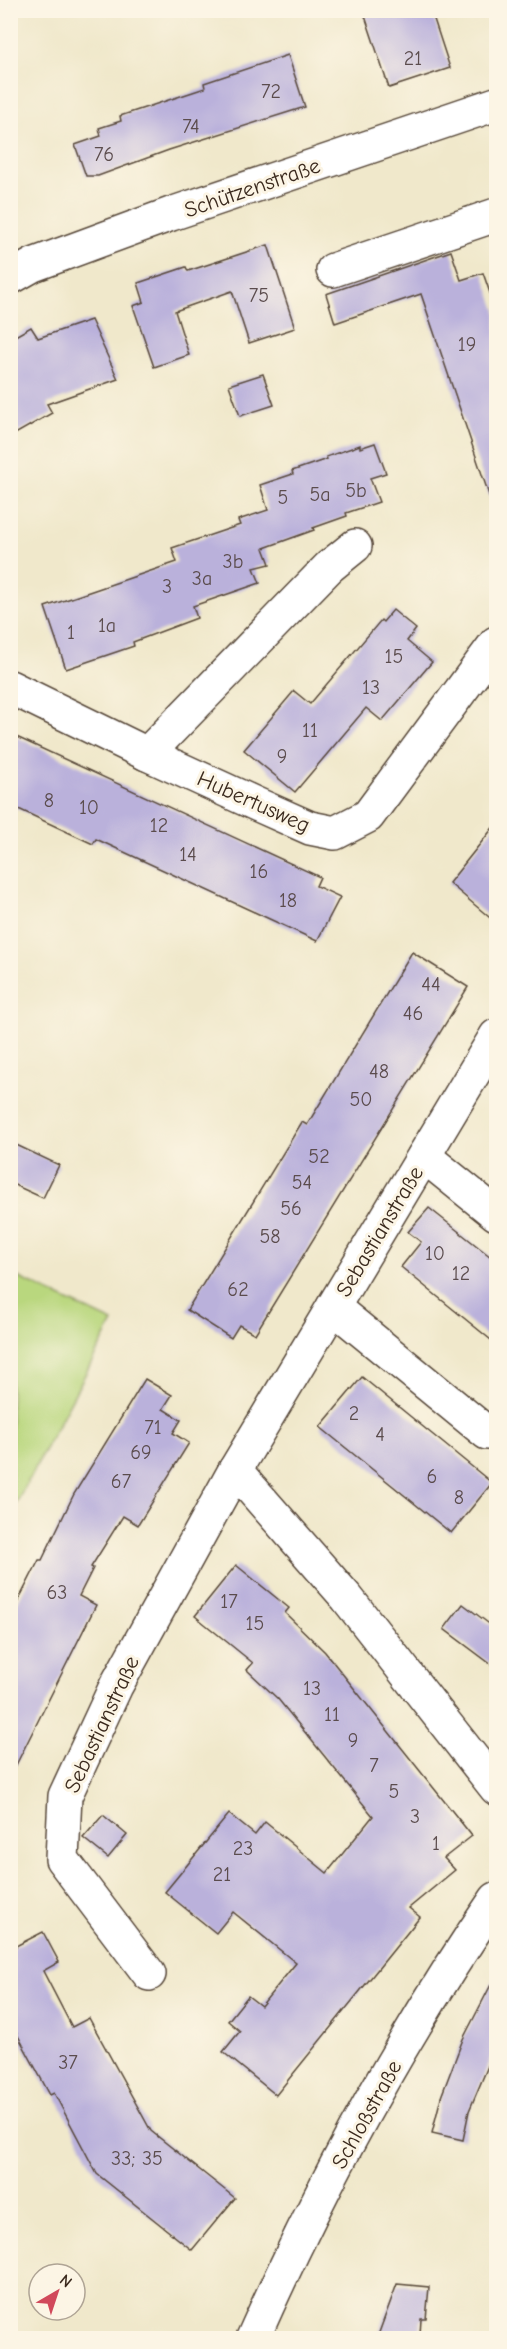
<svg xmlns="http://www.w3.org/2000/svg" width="507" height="2349" font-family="'Comic Neue',sans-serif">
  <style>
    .green { fill: #b9d77e; stroke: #7a804e; stroke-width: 1.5 }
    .building { fill: #bab1db }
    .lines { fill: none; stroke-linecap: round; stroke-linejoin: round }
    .minor-casing { stroke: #564638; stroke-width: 36 }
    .minor { stroke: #fff; stroke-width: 33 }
    .labels { text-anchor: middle; stroke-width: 6; stroke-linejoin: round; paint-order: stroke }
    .number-label { font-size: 20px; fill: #5b4c4d }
    .street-label { font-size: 22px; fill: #3b2a1e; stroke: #fcf5e5 }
  </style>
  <rect width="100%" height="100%" fill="#fcf5e5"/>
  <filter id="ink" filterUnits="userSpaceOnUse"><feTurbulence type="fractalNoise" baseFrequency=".0167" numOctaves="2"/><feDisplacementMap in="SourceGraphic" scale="12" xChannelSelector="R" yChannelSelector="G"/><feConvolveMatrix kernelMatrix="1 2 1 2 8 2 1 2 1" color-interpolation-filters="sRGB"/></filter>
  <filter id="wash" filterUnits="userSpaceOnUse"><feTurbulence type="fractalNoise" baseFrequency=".008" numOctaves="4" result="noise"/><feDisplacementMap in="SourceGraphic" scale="24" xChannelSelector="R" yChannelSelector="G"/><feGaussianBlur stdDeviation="1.35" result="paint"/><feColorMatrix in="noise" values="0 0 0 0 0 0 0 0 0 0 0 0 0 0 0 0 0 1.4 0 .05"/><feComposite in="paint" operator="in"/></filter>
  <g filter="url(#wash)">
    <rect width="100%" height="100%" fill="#f0e8cb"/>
    <path class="green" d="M 11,1274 L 113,1322 L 11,1513 Z"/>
    <g id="blocks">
      <g class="building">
        <path d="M 363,10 L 431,10 L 450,68 L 389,88 Z"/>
        <path d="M 288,55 L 305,107 L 169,150 L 98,176 L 86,176 L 75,145 L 101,136 L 99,128 L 121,121 L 120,116 L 205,88 L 204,83 Z"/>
        <path d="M 268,245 L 295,328 L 249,343 L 232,291 L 175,311 L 189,355 L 154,367 L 133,306 L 144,302 L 138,283 L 186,267 L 188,271 Z"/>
        <path d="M 451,251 L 461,280 L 483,273 L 496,310 L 496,500 L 491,501 L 421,294 L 335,323 L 326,294 Z"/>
        <path d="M 91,320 L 118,379 L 47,404 L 52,413 L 10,437 L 10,339 L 31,327 L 38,338 Z"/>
        <path d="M 263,374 L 274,405 L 240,416 L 229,385 Z"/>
        <path d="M 375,443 L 386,473 L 370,478 L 379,502 L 346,513 L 347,516 L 313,528 L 314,530 L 264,548 L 270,564 L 254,568 L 260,583 L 193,606 L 197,618 L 133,642 L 134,646 L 66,669 L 45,607 L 177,562 L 172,548 L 240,525 L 238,520 L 268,510 L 260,485 L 293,474 L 292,471 L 327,459 L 326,457 L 360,445 L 360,448 Z"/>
        <path d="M 393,610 L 416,629 L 407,641 L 432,662 L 382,721 L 366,708 L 295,792 L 244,750 L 294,691 L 310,704 L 381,620 L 383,622 Z"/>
        <path d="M 10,734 L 320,877 L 316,886 L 340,897 L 317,941 L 96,839 L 93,844 L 10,805 Z"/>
        <path d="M 496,824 L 496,923 L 449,883 Z"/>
        <path d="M 412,952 L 468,987 L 255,1334 L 239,1325 L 231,1338 L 187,1310 L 302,1122 L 307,1125 Z"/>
        <path d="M 10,1142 L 59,1165 L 43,1198 L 10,1183 Z"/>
        <path d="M 429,1208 L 496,1261 L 496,1344 L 401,1267 L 421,1242 L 408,1232 Z"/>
        <path d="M 362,1377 L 492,1483 L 451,1533 L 320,1427 Z"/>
        <path d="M 145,1379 L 172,1395 L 163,1409 L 181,1420 L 173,1433 L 189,1443 L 138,1525 L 123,1516 L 91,1567 L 93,1568 L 79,1596 L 96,1605 L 10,1777 L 10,1617 L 39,1560 L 42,1560 L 74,1494 Z"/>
        <path d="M 236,1565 L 289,1608 L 285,1613 L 325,1652 L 472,1836 L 444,1858 L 455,1870 L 409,1908 L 420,1917 L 276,2095 L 223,2052 L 240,2031 L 228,2021 L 248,1996 L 261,2006 L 296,1963 L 233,1912 L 216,1933 L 165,1892 L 229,1814 L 255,1835 L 265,1822 L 327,1873 L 373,1816 L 278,1699 L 247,1670 L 253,1663 L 195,1616 Z"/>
        <path d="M 463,1604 L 496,1629 L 496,1668 L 444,1629 Z"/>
        <path d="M 103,1815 L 127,1835 L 108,1858 L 83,1838 Z"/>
        <path d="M 43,1932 L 59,1962 L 43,1971 L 72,2027 L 89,2018 L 151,2131 L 235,2198 L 192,2250 L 97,2174 L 54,2093 L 50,2095 L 10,2021 L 10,1949 Z"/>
        <path d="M 496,1975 L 496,2047 L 469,2111 L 463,2140 L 432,2133 L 441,2097 L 463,2039 Z"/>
        <path d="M 397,2284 L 429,2287 L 426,2319 L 421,2319 L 420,2335 L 415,2335 L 414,2338 L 377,2338 Z"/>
      </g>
    </g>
  </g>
  <g filter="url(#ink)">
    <use href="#blocks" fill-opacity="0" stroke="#564638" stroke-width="1.5"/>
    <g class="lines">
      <g class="minor-casing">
        <g id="minor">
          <path d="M 333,270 L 496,215"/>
          <path d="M 10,278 L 33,265 L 171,214 L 496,104"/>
          <path d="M 10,687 L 147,754 L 256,804 L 310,828 L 335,833 L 368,816 L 496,643"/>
          <path d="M 147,754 L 329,567 L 355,546"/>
          <path d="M 424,1156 L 496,1214"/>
          <path d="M 333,1307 L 487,1433"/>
          <path d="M 235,1470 L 347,1598 L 496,1788"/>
          <path d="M 149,1974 L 62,1859 L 65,1796 L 116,1686 L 235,1470 L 496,1036"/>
          <path d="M 253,2338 C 321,2185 401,2037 496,1899"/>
        </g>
      </g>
      <use href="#minor" class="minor"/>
    </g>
  </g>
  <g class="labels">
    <g class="number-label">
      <text x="413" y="65">21</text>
      <text x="271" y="98">72</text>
      <text x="191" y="133">74</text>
      <text x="104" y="161">76</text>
      <text x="259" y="302">75</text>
      <text x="467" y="351">19</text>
      <text x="356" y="497">5b</text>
      <text x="320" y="501">5a</text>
      <text x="283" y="504">5</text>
      <text x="233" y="568">3b</text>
      <text x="202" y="585">3a</text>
      <text x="167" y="593">3</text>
      <text x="107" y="632">1a</text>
      <text x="71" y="639">1</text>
      <text x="394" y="663">15</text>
      <text x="371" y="694">13</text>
      <text x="310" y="737">11</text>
      <text x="282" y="763">9</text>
      <text x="49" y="807">8</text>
      <text x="89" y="814">10</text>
      <text x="159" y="832">12</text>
      <text x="188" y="861">14</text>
      <text x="259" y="878">16</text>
      <text x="288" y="907">18</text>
      <text x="431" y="991">44</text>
      <text x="413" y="1020">46</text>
      <text x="379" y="1078">48</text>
      <text x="361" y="1106">50</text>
      <text x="319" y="1163">52</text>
      <text x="302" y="1189">54</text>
      <text x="291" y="1215">56</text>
      <text x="270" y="1243">58</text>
      <text x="435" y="1260">10</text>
      <text x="461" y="1280">12</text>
      <text x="238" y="1296">62</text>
      <text x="354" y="1420">2</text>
      <text x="153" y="1434">71</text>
      <text x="380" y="1441">4</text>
      <text x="141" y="1459">69</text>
      <text x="432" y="1483">6</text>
      <text x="121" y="1488">67</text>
      <text x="459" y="1504">8</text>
      <text x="57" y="1599">63</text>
      <text x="229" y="1608">17</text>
      <text x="255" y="1630">15</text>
      <text x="312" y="1695">13</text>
      <text x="332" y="1721">11</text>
      <text x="353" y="1747">9</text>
      <text x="374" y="1772">7</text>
      <text x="394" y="1798">5</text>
      <text x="415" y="1823">3</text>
      <text x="436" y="1850">1</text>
      <text x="243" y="1855">23</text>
      <text x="222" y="1881">21</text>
      <text x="68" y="2069">37</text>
      <text x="137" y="2165">33; 35</text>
    </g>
    <g class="street-label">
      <text transform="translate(252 187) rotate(-19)" y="8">Schützenstraße</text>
      <text transform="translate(254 801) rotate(24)" y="8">Hubertusweg</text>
      <text transform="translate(379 1231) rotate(-59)" y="8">Sebastianstraße</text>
      <text transform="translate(101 1724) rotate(-65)" y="8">Sebastianstraße</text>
      <text transform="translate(366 2114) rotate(-61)" y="8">Schloßstraße</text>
    </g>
  </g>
  <rect width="507" height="2349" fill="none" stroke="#fcf5e5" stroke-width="36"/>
  <g transform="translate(57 2292) rotate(39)"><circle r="28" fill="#fcf5e5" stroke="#afa495" stroke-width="1.5"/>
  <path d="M0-4.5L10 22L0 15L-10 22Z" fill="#d1495b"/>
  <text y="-9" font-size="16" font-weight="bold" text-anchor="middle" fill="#3b2a1e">N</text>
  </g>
</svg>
